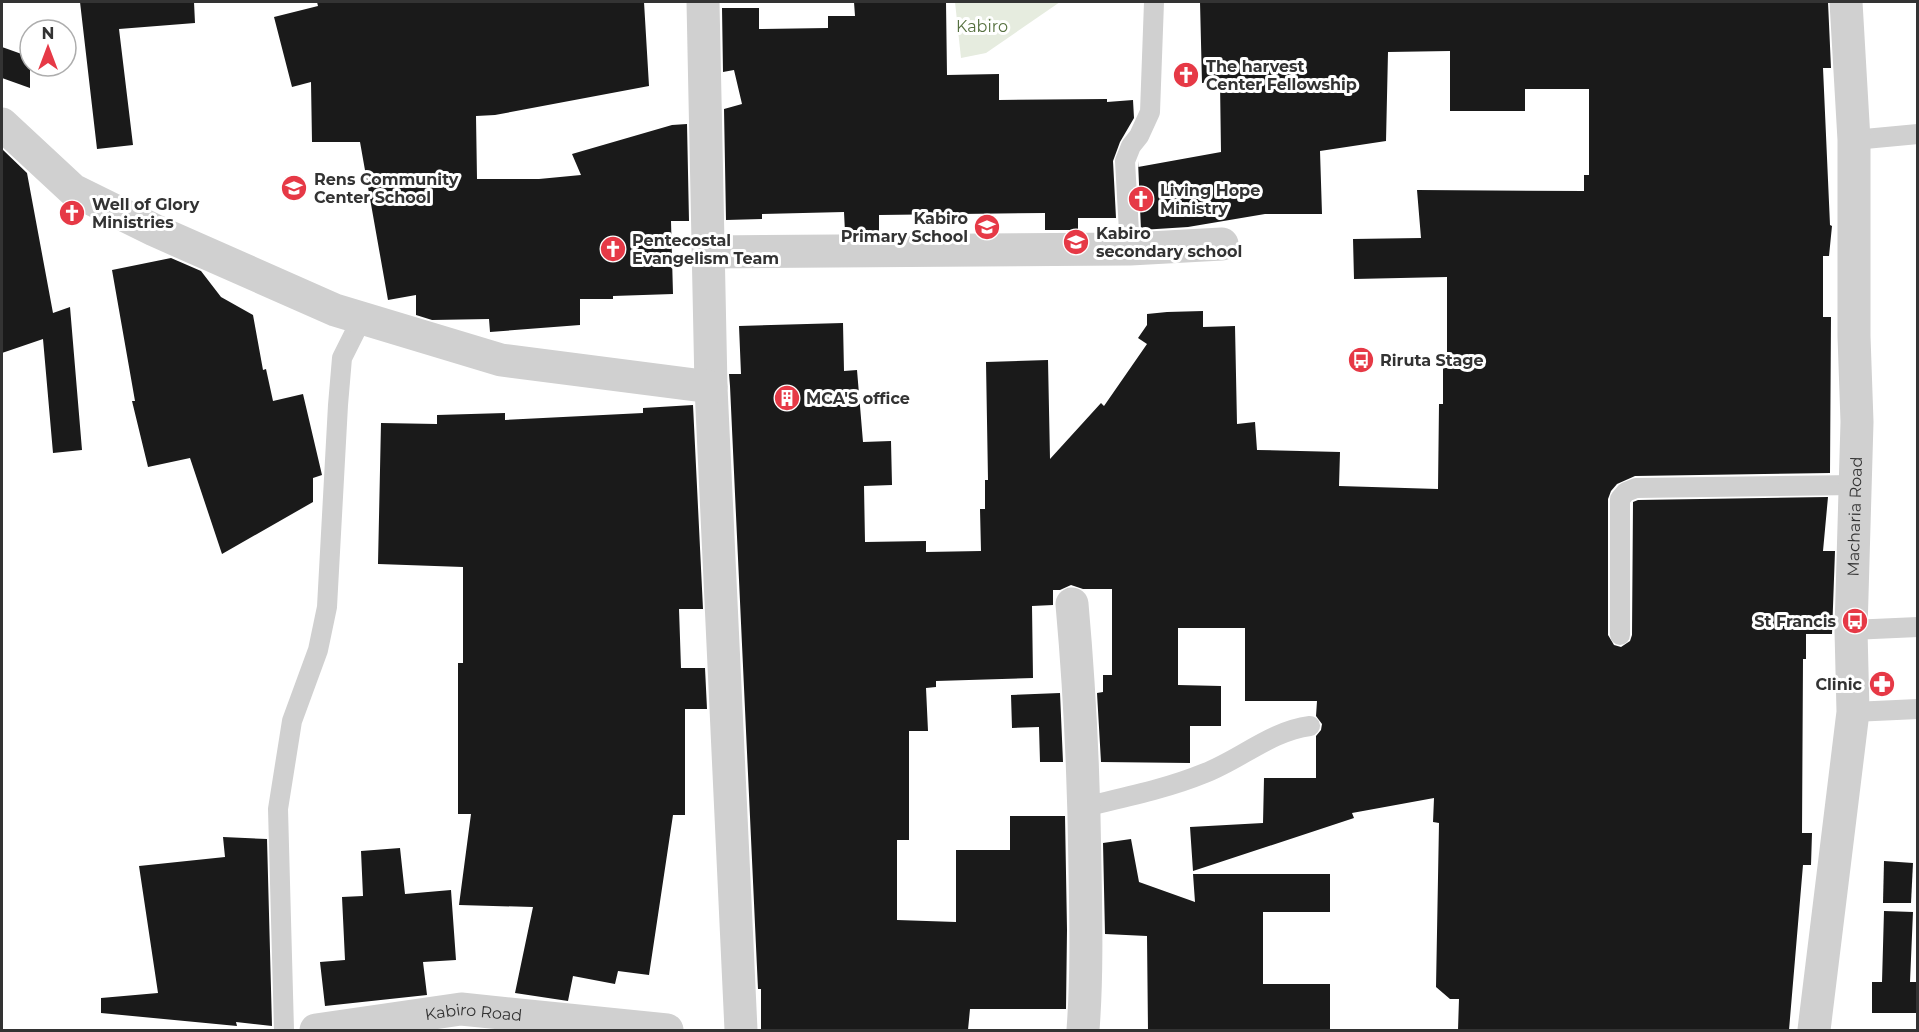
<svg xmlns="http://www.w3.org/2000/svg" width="1919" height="1032" font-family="Montserrat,sans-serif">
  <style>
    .green { fill: #e6ecdf }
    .building { fill: #1a1a1a }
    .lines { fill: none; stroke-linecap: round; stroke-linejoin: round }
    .service { stroke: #d0d0d0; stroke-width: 20 }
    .minor { stroke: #d0d0d0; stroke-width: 33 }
    .labels { text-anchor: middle; stroke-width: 6; stroke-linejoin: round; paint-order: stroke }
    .park-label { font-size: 16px; fill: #56703f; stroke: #fff }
    .poi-label { font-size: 16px; font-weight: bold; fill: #333; stroke: #fff; text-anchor: start }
    .street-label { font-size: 16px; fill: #333; stroke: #fff }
  </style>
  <rect width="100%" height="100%" fill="#fff"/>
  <path class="green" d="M 955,2 L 1060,2 L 986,53 L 961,58 Z"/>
  <g class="building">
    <path d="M 80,2 L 194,2 L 195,23 L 119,29 L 133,145 L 97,149 Z"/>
    <path d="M 317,2 L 644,2 L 649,86 L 495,115 L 476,116 L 477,179 L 539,179 L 581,175 L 572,154 L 672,125 L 687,124 L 689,221 L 671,221 L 673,294 L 613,296 L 613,299 L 580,299 L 580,325 L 490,332 L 489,319 L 432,320 L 416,315 L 416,295 L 388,300 L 360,142 L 312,142 L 311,82 L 292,87 L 274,17 L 318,6 Z"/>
    <path d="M 854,2 L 946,2 L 947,75 L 999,74 L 999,100 L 1107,99 L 1107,102 L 1133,100 L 1134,118 L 1120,142 L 1113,161 L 1116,218 L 1078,218 L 1078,230 L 1045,230 L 1045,213 L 879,215 L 879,232 L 845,232 L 844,212 L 762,214 L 762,219 L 726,220 L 724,109 L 742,104 L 734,70 L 723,72 L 722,8 L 759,8 L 759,29 L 828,28 L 828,16 L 855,16 Z"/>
    <path d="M 1200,2 L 1828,2 L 1831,68 L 1823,68 L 1830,225 L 1832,226 L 1829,256 L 1823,256 L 1823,317 L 1831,317 L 1830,473 L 1635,476 L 1617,484 L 1611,491 L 1608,499 L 1608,635 L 1614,645 L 1621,647 L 1630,641 L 1632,635 L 1633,502 L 1638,500 L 1828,497 L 1823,551 L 1835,551 L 1832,634 L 1806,634 L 1806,659 L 1803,659 L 1802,833 L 1812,833 L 1811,865 L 1803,865 L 1789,1030 L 1458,1030 L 1459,999 L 1450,999 L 1436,987 L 1439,823 L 1433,822 L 1434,798 L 1352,813 L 1354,818 L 1193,871 L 1190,827 L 1263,823 L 1264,778 L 1316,778 L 1316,736 L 1321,730 L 1322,724 L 1316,716 L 1317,701 L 1245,701 L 1245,628 L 1178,628 L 1178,685 L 1221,686 L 1221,726 L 1190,726 L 1190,763 L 1101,762 L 1097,693 L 1103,692 L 1103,675 L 1112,675 L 1112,589 L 1083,589 L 1071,585 L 1060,590 L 1053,590 L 1053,605 L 1032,606 L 1033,678 L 936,681 L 936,687 L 926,688 L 928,731 L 909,731 L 909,840 L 897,840 L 897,920 L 956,922 L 956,850 L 1010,850 L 1010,816 L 1065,816 L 1067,930 L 1066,1009 L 970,1009 L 968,1030 L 761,1030 L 761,989 L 758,989 L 730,386 L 729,374 L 741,374 L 739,326 L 843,323 L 844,371 L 857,370 L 863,442 L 891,441 L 892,485 L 864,486 L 865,542 L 926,541 L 926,552 L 981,551 L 980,509 L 985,509 L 985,480 L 988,480 L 986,362 L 1048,360 L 1050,459 L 1101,403 L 1104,406 L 1147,344 L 1138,338 L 1147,325 L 1147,314 L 1167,312 L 1203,311 L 1203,327 L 1235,326 L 1237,424 L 1255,422 L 1257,450 L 1340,452 L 1339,486 L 1438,489 L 1439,404 L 1443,404 L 1443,368 L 1447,368 L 1447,277 L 1354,279 L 1353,239 L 1421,238 L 1417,190 L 1584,191 L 1584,175 L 1589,175 L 1589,89 L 1525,89 L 1525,111 L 1450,111 L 1450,51 L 1388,52 L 1386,141 L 1320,151 L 1322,214 L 1265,214 L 1188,227 L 1141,230 L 1138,161 L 1138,167 L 1221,152 L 1220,82 L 1202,83 Z"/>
    <path d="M 2,47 L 30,57 L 30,88 L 2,78 Z"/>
    <path d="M 2,149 L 27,173 L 53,313 L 70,307 L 82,450 L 53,453 L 43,339 L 2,353 Z"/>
    <path d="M 171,258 L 201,271 L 221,297 L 253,315 L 263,370 L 266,369 L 273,401 L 303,394 L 322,475 L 313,478 L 313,502 L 222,554 L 190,458 L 148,467 L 132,401 L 135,401 L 112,270 Z"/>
    <path d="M 693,405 L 703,609 L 679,609 L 681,668 L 705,668 L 707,709 L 685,709 L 685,815 L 673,815 L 649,975 L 618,971 L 615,984 L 573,976 L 568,1001 L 515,993 L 533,907 L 459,905 L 471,814 L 458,814 L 458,663 L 463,663 L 463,567 L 378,564 L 381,423 L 437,424 L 437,415 L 505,413 L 505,420 L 643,413 L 643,408 Z"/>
    <path d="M 1060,693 L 1063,762 L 1040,762 L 1039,727 L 1012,728 L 1011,695 Z"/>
    <path d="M 223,837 L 267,839 L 272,1026 L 236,1022 L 237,1026 L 101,1013 L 101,998 L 158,993 L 139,866 L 225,857 Z"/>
    <path d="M 1131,839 L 1139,882 L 1195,902 L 1193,874 L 1330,874 L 1330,912 L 1263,912 L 1263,984 L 1330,984 L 1330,1030 L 1148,1030 L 1147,936 L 1105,934 L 1103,843 Z"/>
    <path d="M 400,848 L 405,894 L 451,890 L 456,960 L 423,962 L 427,995 L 325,1006 L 320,962 L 345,960 L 342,897 L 363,896 L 361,851 Z"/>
    <path d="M 1884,861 L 1913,863 L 1911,903 L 1883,903 Z"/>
    <path d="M 1884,911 L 1913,912 L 1910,982 L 1917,982 L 1917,1013 L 1872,1013 L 1872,982 L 1882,982 Z"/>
  </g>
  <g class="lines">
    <g class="service">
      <path d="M 1854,140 L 1918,134"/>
      <path d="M 1130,249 L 1125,161 L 1131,146 L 1139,136 L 1150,112 L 1154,2"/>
      <path d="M 1851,630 L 1918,627"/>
      <path d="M 1620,635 L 1620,499 L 1626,492 L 1636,488 L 1855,485"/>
      <path d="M 1853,712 L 1918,709"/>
      <path d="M 1084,807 C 1125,797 1166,789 1205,773 C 1241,759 1271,731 1310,726"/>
      <path d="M 284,1030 L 278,809 L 292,721 L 318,650 L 327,607 L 338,405 L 342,358 L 362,318"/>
    </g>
    <g class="minor">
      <path d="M 703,2 L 711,387 L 741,1030"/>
      <path d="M 2,124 L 73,190 L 154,230 L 335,310 L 501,360 L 711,387"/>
      <path d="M 709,252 L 1130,249 L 1222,244"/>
      <path d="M 1072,604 C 1080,693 1084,781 1085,870 C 1086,924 1087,977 1083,1030"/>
      <path id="s1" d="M 316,1030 L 461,1009 L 667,1030"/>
      <path id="s2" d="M 1814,1030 L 1853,712 L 1851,630 L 1857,422 L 1854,336 L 1854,140 L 1846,2"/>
    </g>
  </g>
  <defs>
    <g id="church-disc" transform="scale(1.35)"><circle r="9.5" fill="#e63946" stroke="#fff"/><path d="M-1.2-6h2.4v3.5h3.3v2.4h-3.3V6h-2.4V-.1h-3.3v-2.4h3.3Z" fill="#fff"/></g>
    <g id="school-disc" transform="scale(1.35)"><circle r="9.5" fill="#e63946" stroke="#fff"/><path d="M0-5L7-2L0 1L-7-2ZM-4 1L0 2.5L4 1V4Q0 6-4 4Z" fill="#fff"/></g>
    <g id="bus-disc" transform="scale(1.35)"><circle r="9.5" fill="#e63946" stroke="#fff"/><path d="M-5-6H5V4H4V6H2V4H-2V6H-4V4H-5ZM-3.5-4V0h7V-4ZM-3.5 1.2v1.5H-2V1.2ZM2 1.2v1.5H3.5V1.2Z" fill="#fff"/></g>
    <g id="building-disc" transform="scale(1.35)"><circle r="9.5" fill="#e63946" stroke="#fff"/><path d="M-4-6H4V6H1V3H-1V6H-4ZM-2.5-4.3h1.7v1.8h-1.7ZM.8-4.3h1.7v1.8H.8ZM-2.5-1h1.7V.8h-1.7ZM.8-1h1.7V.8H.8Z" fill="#fff"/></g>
    <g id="pharmacy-disc" transform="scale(1.35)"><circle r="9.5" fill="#e63946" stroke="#fff"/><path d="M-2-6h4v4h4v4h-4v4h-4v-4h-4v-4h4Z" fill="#fff"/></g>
  </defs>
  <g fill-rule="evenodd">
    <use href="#church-disc" x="1186" y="75"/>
    <use href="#school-disc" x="294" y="188"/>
    <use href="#church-disc" x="1141" y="199"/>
    <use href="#church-disc" x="72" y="213"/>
    <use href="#school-disc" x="987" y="227"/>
    <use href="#school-disc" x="1076" y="242"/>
    <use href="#church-disc" x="613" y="249"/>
    <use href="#bus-disc" x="1361" y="360"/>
    <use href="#building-disc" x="787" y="398"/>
    <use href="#bus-disc" x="1855" y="621"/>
    <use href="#pharmacy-disc" x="1882" y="684"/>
  </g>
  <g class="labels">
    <g class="park-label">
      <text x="982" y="32">Kabiro</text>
    </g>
    <g class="poi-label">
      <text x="1206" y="72">The harvest<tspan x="1206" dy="18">Center Fellowship</tspan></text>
      <text x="314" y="185">Rens Community<tspan x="314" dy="18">Center School</tspan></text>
      <text x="1160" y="196">Living Hope<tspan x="1160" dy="18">Ministry</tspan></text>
      <text x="92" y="210">Well of Glory<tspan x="92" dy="18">Ministries</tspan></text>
      <text x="968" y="224" text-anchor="end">Kabiro<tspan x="968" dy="18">Primary School</tspan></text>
      <text x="1096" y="239">Kabiro<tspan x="1096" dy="18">secondary school</tspan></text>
      <text x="632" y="246">Pentecostal<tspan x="632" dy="18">Evangelism Team</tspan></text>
      <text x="1380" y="366">Riruta Stage</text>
      <text x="806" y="404">MCA'S office</text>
      <text x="1836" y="627" text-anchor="end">St Francis</text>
      <text x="1862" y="690" text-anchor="end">Clinic</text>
    </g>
    <g class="street-label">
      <text dy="6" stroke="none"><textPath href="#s2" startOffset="516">Macharia Road</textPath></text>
      <text dy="6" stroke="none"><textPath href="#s1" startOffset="159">Kabiro Road</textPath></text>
    </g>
  </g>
  <rect width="1919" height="1032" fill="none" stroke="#333333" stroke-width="6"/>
  <g transform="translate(48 48)"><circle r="28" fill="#ffffff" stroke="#adadad" stroke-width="1.5"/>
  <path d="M0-4.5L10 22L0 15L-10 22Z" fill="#e63946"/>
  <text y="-9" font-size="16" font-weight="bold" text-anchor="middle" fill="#333333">N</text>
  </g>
</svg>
